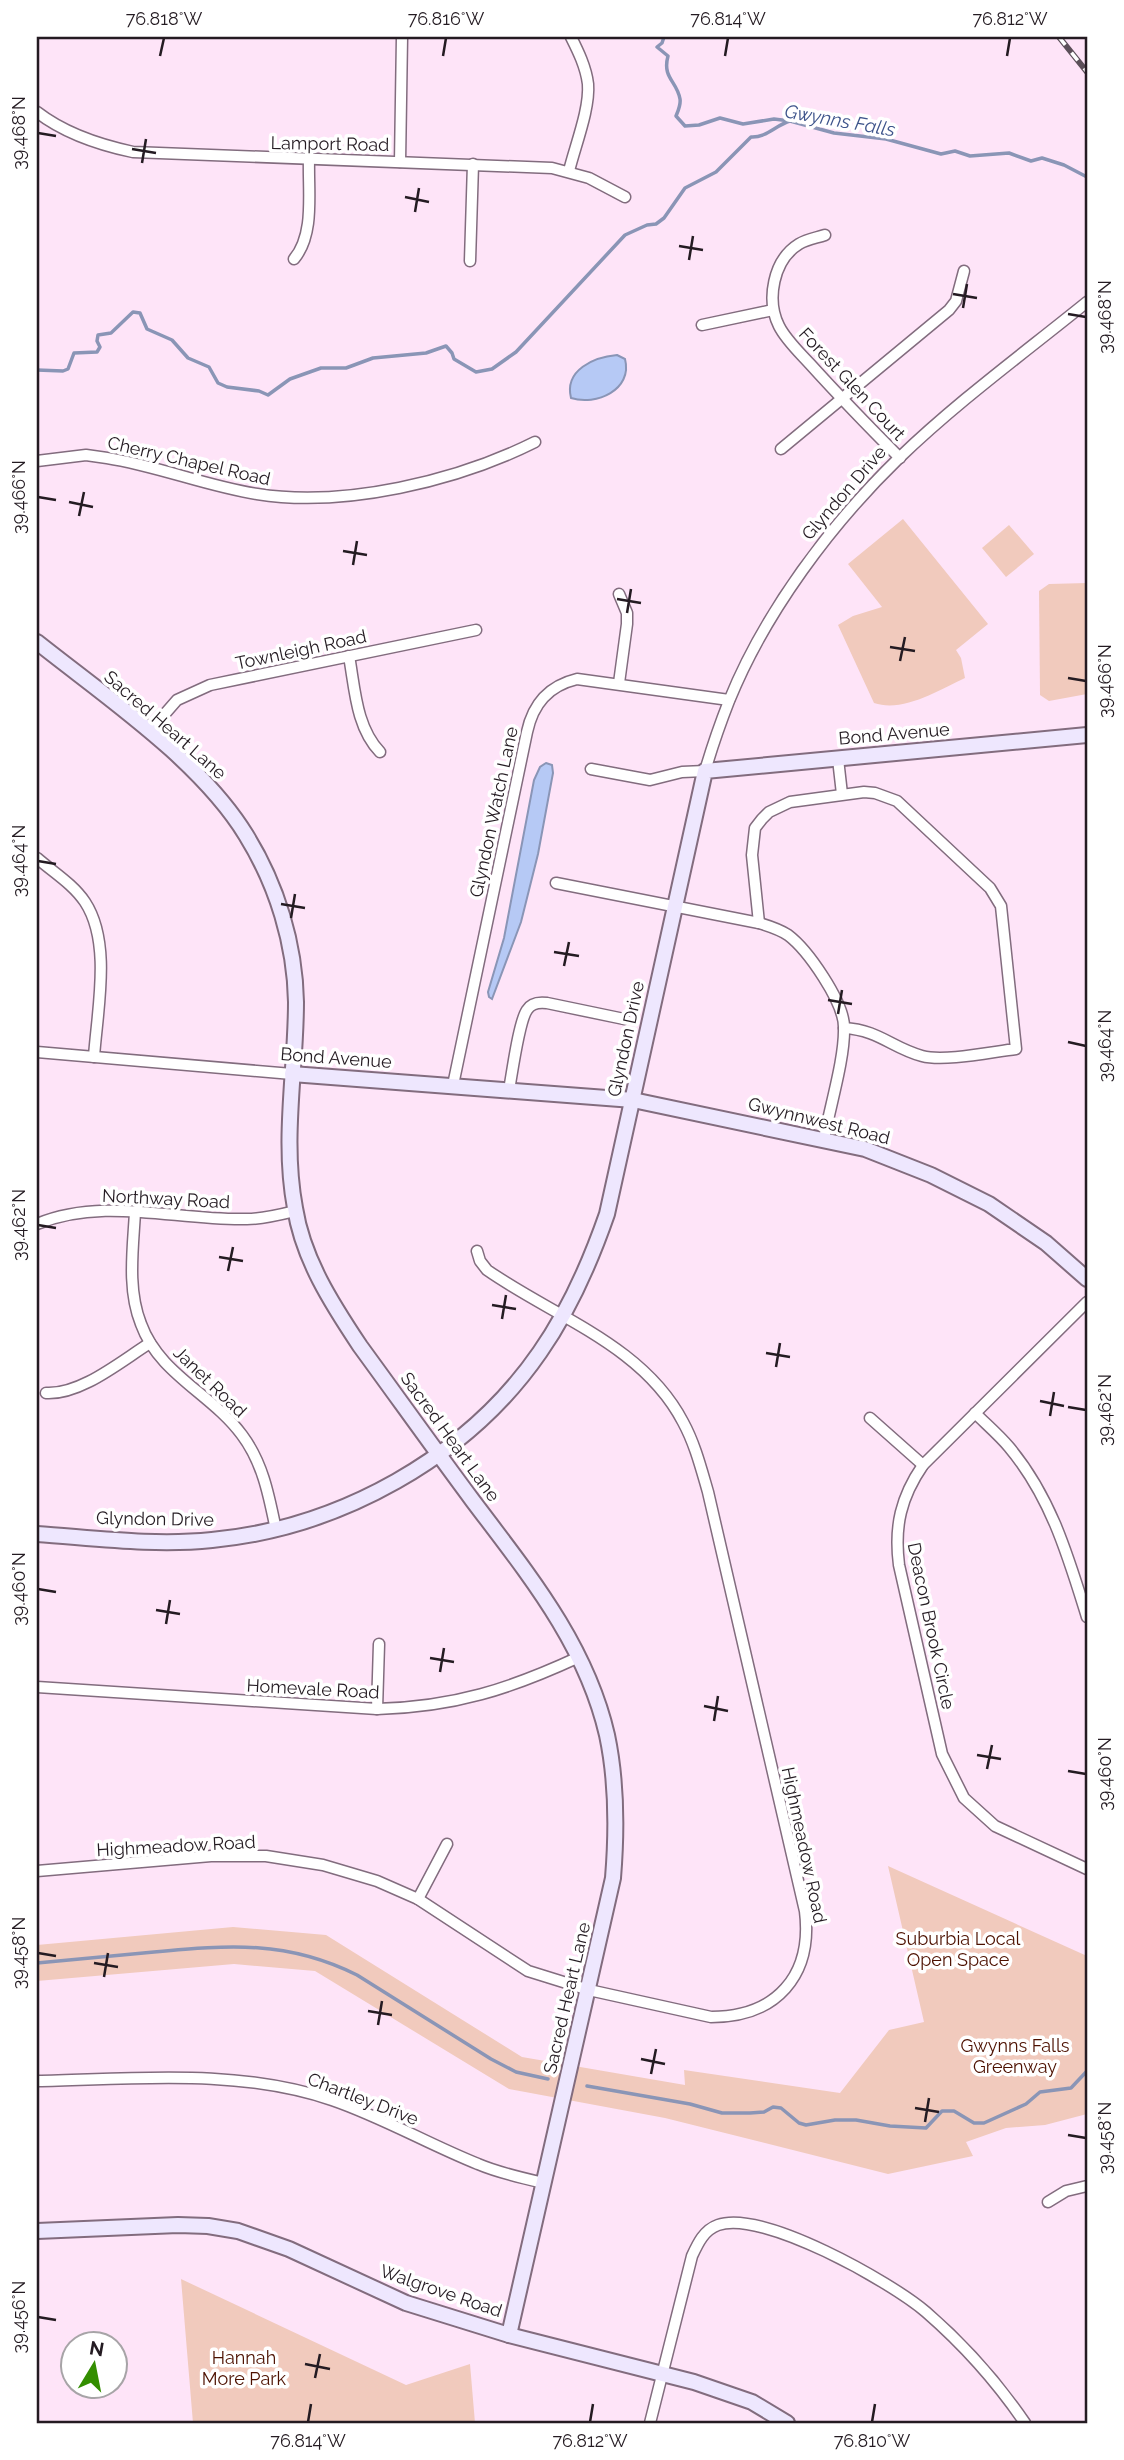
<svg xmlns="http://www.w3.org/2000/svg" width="1124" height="2460" font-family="Raleway,sans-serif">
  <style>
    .green { fill: #f1cabd }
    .water { fill: #b6c9f5; stroke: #8a95b6; stroke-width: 2 }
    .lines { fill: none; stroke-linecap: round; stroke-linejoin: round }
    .stream { stroke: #8a95b6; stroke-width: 3.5 }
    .street-casing { stroke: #826c7e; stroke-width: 13 }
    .secondary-casing { stroke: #826c7e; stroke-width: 18 }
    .street { stroke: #fff; stroke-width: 10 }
    .secondary { stroke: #eee7fe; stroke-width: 14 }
    .rail-casing { stroke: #5c4f59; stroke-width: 6 }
    .rail { stroke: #fff; stroke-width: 3.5; stroke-dasharray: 10; stroke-linecap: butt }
    .ticks { fill: none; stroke: #241b22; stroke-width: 2.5 }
    .labels { text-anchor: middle; stroke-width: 7; stroke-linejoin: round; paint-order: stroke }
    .street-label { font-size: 18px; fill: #241b22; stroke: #fff }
    .park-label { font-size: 18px; fill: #4d1100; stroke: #fff }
    .water-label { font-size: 19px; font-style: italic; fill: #3e548b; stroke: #fff }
    .neatline { fill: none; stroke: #241b22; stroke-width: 2.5 }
    .ticks-label { font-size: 18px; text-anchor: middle; fill: #241b22 }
  </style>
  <rect width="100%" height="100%" fill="#fee4f8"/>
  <g class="green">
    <path d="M 903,519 L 988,624 L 956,650 L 961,658 L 965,678 C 939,690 903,713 874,703 L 838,625 L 853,616 L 882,607 L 848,564 Z"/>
    <path d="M 1009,525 L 1034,554 L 1006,577 L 982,548 Z"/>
    <path d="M 1087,583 L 1087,694 L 1049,701 L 1040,695 L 1039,591 L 1049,584 Z"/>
    <path d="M 888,1866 L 1087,1956 L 1087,2114 L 1045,2125 L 1006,2128 L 966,2142 L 973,2156 L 888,2174 L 665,2118 L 509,2089 L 315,1971 L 234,1964 L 37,1981 L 37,1945 L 233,1927 L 326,1935 L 522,2057 L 685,2085 L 684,2070 L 840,2093 L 889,2030 L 924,2022 Z"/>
    <path d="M 181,2279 L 406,2385 L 470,2364 L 475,2423 L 193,2423 Z"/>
  </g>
  <g class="water">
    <path d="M 617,355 L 625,359 C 633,390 596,406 571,398 C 564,370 594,357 617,355 Z"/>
    <path d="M 546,763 L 552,765 L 553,773 L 538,854 L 521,922 L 492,999 L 489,997 L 488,992 L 504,938 L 534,780 L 540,767 Z"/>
  </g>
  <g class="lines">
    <g class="stream">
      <path d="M 664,37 L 662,43 L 657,47 L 668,56 C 662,78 677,81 680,99 C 681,105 678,111 676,116 L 685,126 L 699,125 L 720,118 L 743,124 L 774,119 L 790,121 L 834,133 L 886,139 L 941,154 L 955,151 L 970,156 L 1009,153 L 1031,161 L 1042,158 L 1064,165 L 1087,177"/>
      <path d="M 37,370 L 63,371 L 68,369 L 74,353 L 97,352 L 100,347 L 97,341 L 98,335 L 111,333 L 133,312 L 140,313 L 147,329 L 172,340 L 188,358 L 209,367 L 218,383 L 227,387 L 259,391 L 268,395 L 290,379 L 321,368 L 346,368 L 373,358 L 426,353 L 446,346 L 452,353 L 454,359 L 476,372 L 492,369 L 516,352 L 625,235 L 647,225 L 656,224 L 664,218 L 685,188 L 716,172 L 751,137 C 766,138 776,125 790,121"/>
      <path d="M 37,1963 C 76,1959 115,1956 154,1952 C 229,1945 287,1940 357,1975 L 491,2059 L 516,2072 L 548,2079"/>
      <path d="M 587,2086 L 690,2104 L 722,2113 L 750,2113 L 764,2112 L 773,2107 L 781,2108 L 799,2123 L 806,2125 L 835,2120 L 856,2120 L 890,2126 L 926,2128 L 942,2111 L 954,2111 L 974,2123 L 984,2123 L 1026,2104 L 1040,2092 L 1071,2088 L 1087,2071"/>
    </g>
    <g class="street-casing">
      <g id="street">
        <path d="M 37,112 C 64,133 100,145 133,152 L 552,168 L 589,178 L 625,197"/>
        <path d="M 400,162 L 402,37"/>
        <path d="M 569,171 C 575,146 590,109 588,84 C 586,67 578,51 571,37"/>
        <path d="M 825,235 C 816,238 807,239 799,244 C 773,260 766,300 779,326 C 786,340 799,352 810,364 C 839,396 869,427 900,458"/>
        <path d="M 294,259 C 315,234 308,192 309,160"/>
        <path d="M 470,261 L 473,164"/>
        <path d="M 702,325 L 773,310"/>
        <path d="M 781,449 L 949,310 L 956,301 L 964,271"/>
        <path d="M 37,461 L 86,455 L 107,458 C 158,466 206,486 257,494 C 344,508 457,481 535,442"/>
        <path d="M 349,656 C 355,689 356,727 380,752"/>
        <path d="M 619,683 L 627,624 L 627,613 L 619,594"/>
        <path d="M 149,732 L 177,700 L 210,685 L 476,630"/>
        <path d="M 838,759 L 842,794"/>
        <path d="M 591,769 L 650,780 L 682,772 L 705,771 C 712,747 720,724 729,701 C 765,612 831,524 899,458 C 957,402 1024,353 1087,302"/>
        <path d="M 37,858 C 53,872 73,884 85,902 C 112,943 97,1011 94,1057"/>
        <path d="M 556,883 L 759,923 C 769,926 779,929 788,935 C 808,950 844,1002 844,1027 C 845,1058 830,1106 824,1139"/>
        <path d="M 759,923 L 752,855 L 755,828 L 762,819 L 769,812 L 790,802 L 864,792 L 875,793 L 897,801 L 990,888 L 1001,906 L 1016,1049 C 991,1052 944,1062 922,1056 C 892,1048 879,1030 844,1028"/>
        <path d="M 37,1052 L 292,1074"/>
        <path d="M 453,1085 L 527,732 C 533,704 548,686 577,679 L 729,700"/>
        <path d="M 509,1090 C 512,1074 519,1021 527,1010 C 531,1003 539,1002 547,1003 L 624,1019"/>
        <path d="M 135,1212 C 133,1249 127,1289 141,1324 C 159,1374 212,1394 242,1435 C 263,1463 269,1496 276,1530"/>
        <path d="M 37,1224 C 104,1196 177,1221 247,1219 C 263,1219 279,1215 295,1211"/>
        <path d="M 1087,1302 L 923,1465 C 901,1497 894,1526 899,1565 L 942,1754 L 964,1798 L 995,1826 L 1087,1869"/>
        <path d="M 46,1393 C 81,1395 121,1361 150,1343"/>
        <path d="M 975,1413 C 986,1424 999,1435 1009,1447 C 1051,1497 1068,1556 1087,1617"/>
        <path d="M 870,1418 L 923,1465"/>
        <path d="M 37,1687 L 377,1709 C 454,1707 510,1689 579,1657"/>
        <path d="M 377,1709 L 379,1644"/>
        <path d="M 37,1871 L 211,1856 L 266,1856 L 323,1865 L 377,1881 L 418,1899 L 528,1971 L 589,1990 L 711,2017 C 776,2017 813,1976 805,1911 L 708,1492 C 701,1468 695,1444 683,1422 C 643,1345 554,1317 487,1270 L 480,1261 L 477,1251"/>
        <path d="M 418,1899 L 447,1844"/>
        <path d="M 37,2081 C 135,2079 237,2068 332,2100 C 382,2117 428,2144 478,2164 C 499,2173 522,2178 544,2183"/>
        <path d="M 1048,2202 L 1066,2191 L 1087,2186"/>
        <path d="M 650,2423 L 692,2256 C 698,2243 704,2230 718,2225 C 762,2209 891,2282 926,2312 C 964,2345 997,2382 1025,2423"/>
      </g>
    </g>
    <g class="secondary-casing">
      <g id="secondary">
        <path d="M 37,642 C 106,697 200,760 246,835 C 277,885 295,944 296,1002 C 296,1071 282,1139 295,1208 C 303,1259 332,1304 360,1346 C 398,1398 435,1450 473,1501 C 528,1574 586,1644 607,1735 C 617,1782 617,1829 613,1878 L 509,2335"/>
        <path d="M 292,1074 L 633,1100 L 865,1149 L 931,1175 L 989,1204 L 1046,1243 L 1087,1279"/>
        <path d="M 37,1534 C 95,1538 154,1546 212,1540 C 339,1528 467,1458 540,1352 C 570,1309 590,1263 607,1214 L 705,771 L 1087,735"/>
        <path d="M 37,2231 L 178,2225 L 208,2226 L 238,2231 L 289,2249 L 406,2303 L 509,2335 L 694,2382 L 752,2402 L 787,2423"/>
      </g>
    </g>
    <use href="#street" class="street"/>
    <use href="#secondary" class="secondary"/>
    <g class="rail-casing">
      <path id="rail" d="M 1059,37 L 1087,72"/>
    </g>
    <use href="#rail" class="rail"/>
  </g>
  <path class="ticks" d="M 160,56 L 164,38M 443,56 L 446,38M 725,56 L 728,38M 1007,56 L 1010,38M 38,133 L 56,136M 132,149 L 156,153M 142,163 L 146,139M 405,197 L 429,202M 415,212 L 419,188M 679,246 L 703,250M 689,260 L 693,236M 953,294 L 977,298M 963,308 L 967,284M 1068,314 L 1086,317M 38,497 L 56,500M 69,502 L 93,507M 79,516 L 84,492M 343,551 L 367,555M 353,565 L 357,541M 617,599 L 641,603M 627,613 L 631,589M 890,647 L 915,651M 900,661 L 905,637M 1068,678 L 1086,681M 38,861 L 56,864M 281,904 L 305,908M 291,918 L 295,894M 554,952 L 579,956M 564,966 L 569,942M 828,1000 L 852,1004M 838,1014 L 842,990M 1068,1042 L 1086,1046M 38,1225 L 56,1228M 219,1257 L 243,1261M 228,1271 L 233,1247M 492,1305 L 516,1309M 502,1319 L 506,1295M 766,1353 L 790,1357M 776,1367 L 780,1343M 1040,1401 L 1064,1406M 1068,1407 L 1086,1410M 1050,1416 L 1054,1392M 38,1589 L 56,1592M 156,1610 L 180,1614M 166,1624 L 170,1600M 430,1658 L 454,1662M 440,1672 L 444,1648M 704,1706 L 728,1711M 714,1721 L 718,1696M 977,1755 L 1001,1759M 987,1769 L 992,1745M 1068,1771 L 1086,1774M 38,1953 L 56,1956M 94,1963 L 118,1967M 104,1977 L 108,1953M 368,2011 L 392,2015M 378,2025 L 382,2001M 641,2059 L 665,2064M 651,2074 L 656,2049M 915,2108 L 939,2112M 925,2122 L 929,2098M 1068,2135 L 1086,2138M 38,2317 L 56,2320M 305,2364 L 330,2369M 315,2378 L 320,2354M 308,2422 L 311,2404M 590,2422 L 593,2404M 872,2422 L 875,2404"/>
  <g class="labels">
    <g class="street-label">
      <text transform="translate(330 144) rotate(1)" y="6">Lamport Road</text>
      <text transform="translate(852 384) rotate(47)" y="6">Forest Glen Court</text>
      <text transform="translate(189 461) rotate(13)" y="6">Cherry Chapel Road</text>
      <text transform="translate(844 493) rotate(-49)" y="6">Glyndon Drive</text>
      <text transform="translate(301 650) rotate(-12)" y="6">Townleigh Road</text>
      <text transform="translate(165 725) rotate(41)" y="6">Sacred Heart Lane</text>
      <text transform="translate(894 734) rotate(-5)" y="6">Bond Avenue</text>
      <text transform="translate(494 812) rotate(-78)" y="6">Glyndon Watch Lane</text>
      <text transform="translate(626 1039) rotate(-78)" y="6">Glyndon Drive</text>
      <text transform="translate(336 1058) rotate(4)" y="6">Bond Avenue</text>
      <text transform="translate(819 1121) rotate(14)" y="6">Gwynnwest Road</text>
      <text transform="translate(166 1199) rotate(3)" y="6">Northway Road</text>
      <text transform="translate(210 1382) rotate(44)" y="6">Janet Road</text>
      <text transform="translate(450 1437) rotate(54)" y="6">Sacred Heart Lane</text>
      <text transform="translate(155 1519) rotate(1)" y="6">Glyndon Drive</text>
      <text transform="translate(931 1626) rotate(78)" y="6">Deacon Brook Circle</text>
      <text transform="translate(313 1689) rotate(3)" y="6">Homevale Road</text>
      <text transform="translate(804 1845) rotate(78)" y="6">Highmeadow Road</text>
      <text transform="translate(176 1846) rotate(-3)" y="6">Highmeadow Road</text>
      <text transform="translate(567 1998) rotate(-77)" y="6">Sacred Heart Lane</text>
      <text transform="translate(363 2099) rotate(21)" y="6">Chartley Drive</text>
      <text transform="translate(441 2291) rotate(19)" y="6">Walgrove Road</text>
    </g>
    <g class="park-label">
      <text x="958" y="1945">Suburbia Local<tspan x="958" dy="21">Open Space</tspan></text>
      <text x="1015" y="2052">Gwynns Falls<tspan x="1015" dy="21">Greenway</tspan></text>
      <text x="244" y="2364">Hannah<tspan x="244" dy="21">More Park</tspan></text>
    </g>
    <g class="water-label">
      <text transform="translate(840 120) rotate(10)" y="7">Gwynns Falls</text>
    </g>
  </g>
  <rect width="1124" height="2460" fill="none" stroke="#ffffff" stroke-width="77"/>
  <g transform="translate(94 2365) rotate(10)"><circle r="33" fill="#ffffff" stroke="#a7a4a7" stroke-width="2"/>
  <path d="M0-5L12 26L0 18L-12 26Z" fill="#338e00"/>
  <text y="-10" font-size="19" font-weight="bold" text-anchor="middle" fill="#241b22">N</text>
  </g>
  <rect x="38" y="38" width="1048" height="2384" class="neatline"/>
  <g class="ticks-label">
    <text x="164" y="25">76.818°W</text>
    <text x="446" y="25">76.816°W</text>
    <text x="728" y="25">76.814°W</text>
    <text x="1010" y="25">76.812°W</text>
    <text transform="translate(19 133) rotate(-90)" y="6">39.468°N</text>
    <text transform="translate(1105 317) rotate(-90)" y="6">39.468°N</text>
    <text transform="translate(19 497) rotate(-90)" y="6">39.466°N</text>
    <text transform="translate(1105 681) rotate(-90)" y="6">39.466°N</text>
    <text transform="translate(19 861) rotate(-90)" y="6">39.464°N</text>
    <text transform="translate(1105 1046) rotate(-90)" y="6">39.464°N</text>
    <text transform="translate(19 1225) rotate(-90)" y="6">39.462°N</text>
    <text transform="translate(1105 1410) rotate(-90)" y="6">39.462°N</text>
    <text transform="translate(19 1589) rotate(-90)" y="6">39.460°N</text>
    <text transform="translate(1105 1774) rotate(-90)" y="6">39.460°N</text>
    <text transform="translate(19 1953) rotate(-90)" y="6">39.458°N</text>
    <text transform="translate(1105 2138) rotate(-90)" y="6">39.458°N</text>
    <text transform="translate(19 2317) rotate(-90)" y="6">39.456°N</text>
    <text x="308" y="2447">76.814°W</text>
    <text x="590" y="2447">76.812°W</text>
    <text x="872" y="2447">76.810°W</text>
  </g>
</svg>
